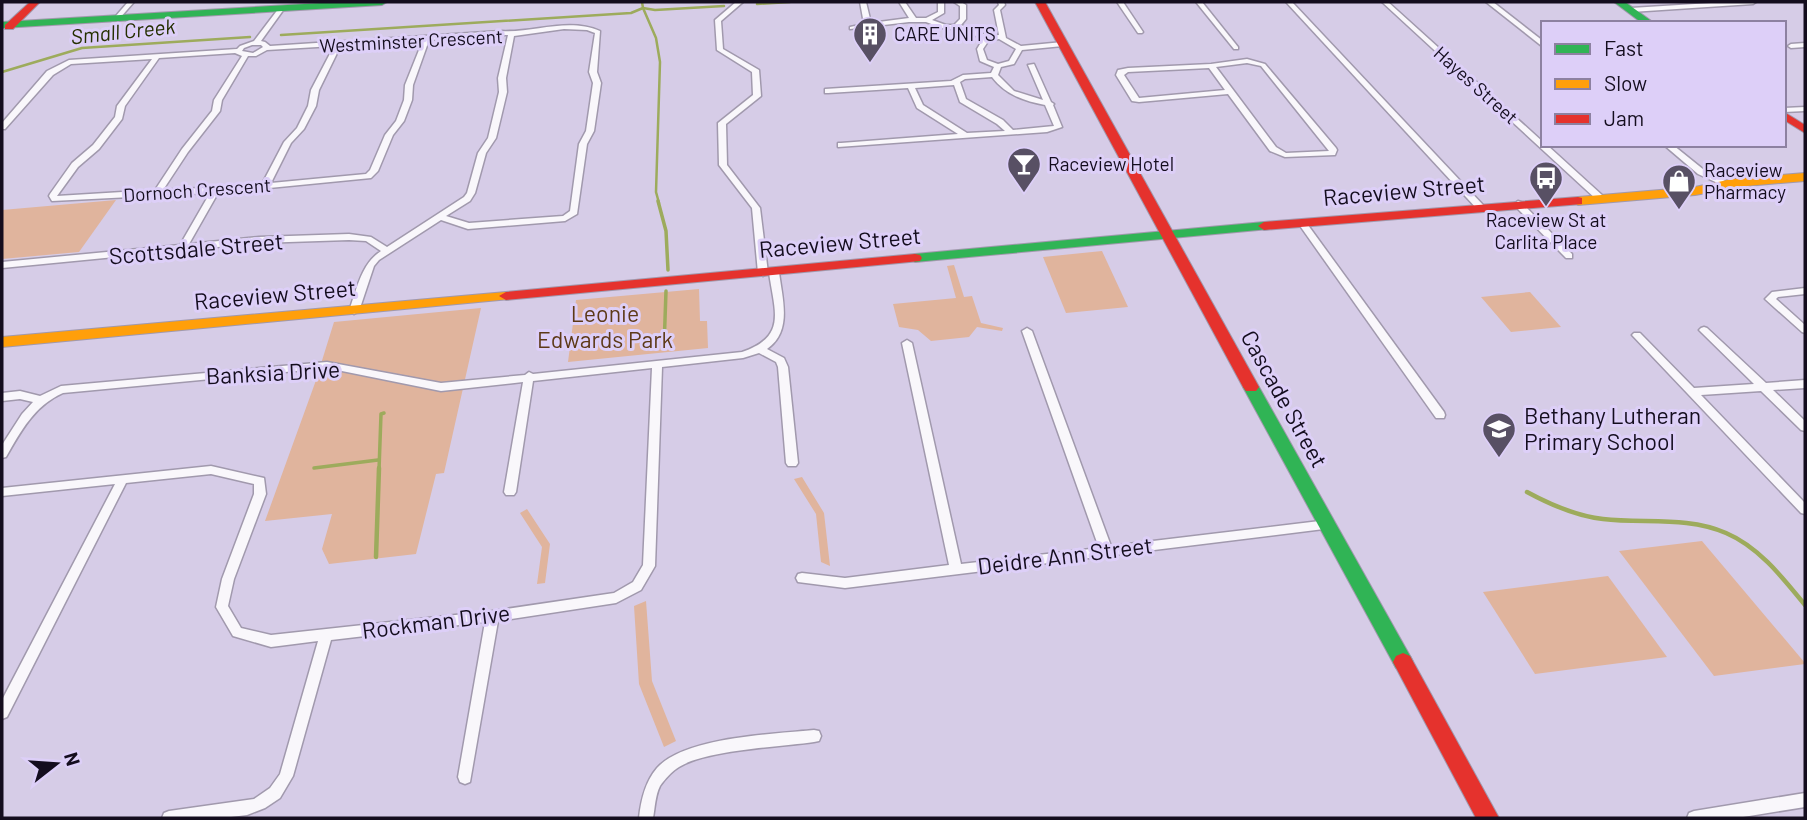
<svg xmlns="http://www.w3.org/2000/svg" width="1807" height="820" font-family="Barlow,sans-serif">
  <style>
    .green { fill: #e0b49d }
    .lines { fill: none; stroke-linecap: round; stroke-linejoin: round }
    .stream-far2 { stroke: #9dab5c; stroke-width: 2.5 }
    .stream-far1 { stroke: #9dab5c; stroke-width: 3.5 }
    .stream { stroke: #9dab5c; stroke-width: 4.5 }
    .street-casing { stroke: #a199ad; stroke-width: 3 }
    .fast-casing { stroke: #a199ad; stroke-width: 2 }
    .slow-casing { stroke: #a199ad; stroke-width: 2 }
    .jam-casing { stroke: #a199ad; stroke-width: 2 }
    .street { fill: #f9f7fb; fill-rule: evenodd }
    .fast { fill: #30b455; fill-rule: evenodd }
    .slow { fill: #ff9f0a; fill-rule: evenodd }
    .jam { fill: #e5322d; fill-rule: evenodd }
    .labels { text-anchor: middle; stroke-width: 6; stroke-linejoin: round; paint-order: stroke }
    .far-poi-label { font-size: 19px; fill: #140d1e; stroke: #ddcff8; text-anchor: start }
    .far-street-label { font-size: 19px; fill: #140d1e; stroke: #ddcff8 }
    .far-water-label { font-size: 21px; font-style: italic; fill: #252f00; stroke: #ddcff8 }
    .street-label { font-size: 23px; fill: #140d1e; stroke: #ddcff8 }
    .park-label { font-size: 23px; fill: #5d3917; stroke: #ddcff8 }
    .poi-label { font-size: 23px; fill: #140d1e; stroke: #ddcff8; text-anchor: start }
  </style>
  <rect width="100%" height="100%" fill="#d6cce7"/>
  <g class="green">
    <path d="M 116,200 L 79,252 L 2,259 L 2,210 Z"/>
    <path d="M 1102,251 L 1128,307 L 1066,313 L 1043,257 Z"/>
    <path d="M 954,265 L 964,297 L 972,296 L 981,323 L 1003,328 L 1002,331 L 977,327 L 969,337 L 931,341 L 918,330 L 899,327 L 893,304 L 956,298 L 947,266 Z"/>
    <path d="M 699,289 L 700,321 L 707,321 L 708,348 L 568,362 L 576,300 Z"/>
    <path d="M 1530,292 L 1561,327 L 1511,332 L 1481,297 Z"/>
    <path d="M 481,308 L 444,473 L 436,474 L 416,554 L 329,564 L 322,549 L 332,514 L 265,521 L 315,383 L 334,322 Z"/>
    <path d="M 802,477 L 824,513 L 830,566 L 821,562 L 816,514 L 794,479 Z"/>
    <path d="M 527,509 L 550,544 L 545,583 L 537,584 L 542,547 L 520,513 Z"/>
    <path d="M 1702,541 L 1805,663 L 1805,664 L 1714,676 L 1619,551 Z"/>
    <path d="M 1608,576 L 1667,657 L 1535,674 L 1483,592 Z"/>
    <path d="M 646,601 L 652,681 L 676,741 L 664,747 L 639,684 L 634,606 Z"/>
  </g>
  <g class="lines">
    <g class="stream-far2">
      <path d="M 757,4 L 790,2"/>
      <path d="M 643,8 L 656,38 L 660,62 L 656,192 L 659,203"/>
      <path d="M 643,8 L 655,10 L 724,6"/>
      <path d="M 281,35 L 631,13 L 643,8 L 642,2"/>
      <path d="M 2,72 L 82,48 L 250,37"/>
    </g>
    <g class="stream-far1">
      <path d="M 658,201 L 666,231 L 668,270"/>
      <path d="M 664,348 L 666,291"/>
      <path d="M 314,468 L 378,460"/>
      <path d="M 379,470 L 381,414 L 384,413"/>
    </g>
    <g class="stream">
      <path d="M 1527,492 C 1551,505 1576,516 1603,519 C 1644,524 1687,516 1726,533 C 1759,547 1783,578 1805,605"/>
      <path d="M 376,557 L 379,468"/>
    </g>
    <g class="street-casing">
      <g id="street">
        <path d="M 128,2 L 134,2 L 119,19 L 115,19 L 115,17 Z"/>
        <path d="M 736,2 L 743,2 L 721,21 L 723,49 L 759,70 L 761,96 L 726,124 L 727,165 L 760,208 L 768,273 L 763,276 L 758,273 L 752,208 L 719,165 L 718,123 L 753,95 L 752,72 L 717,50 L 715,20 Z"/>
        <path d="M 860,2 L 866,2 L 871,23 L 909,18 L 899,2 L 905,2 L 916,18 L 926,18 L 938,12 L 938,2 L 944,2 L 944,13 L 932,20 L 946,25 L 954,25 L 960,19 L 960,6 L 954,2 L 961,2 L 966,5 L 966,19 L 961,25 L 988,36 L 999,35 L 994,10 L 999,5 L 998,2 L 1004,2 L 1005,5 L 1000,10 L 1006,38 L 1021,46 L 1063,42 L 1066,44 L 1063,46 L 1022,50 L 1014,64 L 1001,67 L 998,75 L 1014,91 L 1043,100 L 1028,65 L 1034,64 L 1051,102 L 1054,104 L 1053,105 L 1062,127 L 1047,132 L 838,147 L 838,143 L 841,143 L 958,134 L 917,108 L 908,88 L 828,93 L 825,93 L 825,89 L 951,81 L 963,75 L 991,73 L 994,67 L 980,61 L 977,49 L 983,39 L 960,29 L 945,29 L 926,22 L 909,22 L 850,29 L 850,27 L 864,24 ZM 999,39 L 1016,49 L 1009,61 L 998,64 L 987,60 L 983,49 L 989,40 ZM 992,77 C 1006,95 1024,101 1045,105 L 1054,126 L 1013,130 L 1003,120 L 966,99 L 960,82 L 965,79 ZM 954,85 L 960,102 L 997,124 L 1005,131 L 967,133 L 923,105 L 915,88 Z"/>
        <path d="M 1117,2 L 1123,2 L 1143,32 L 1142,33 L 1138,33 Z"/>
        <path d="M 1196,2 L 1202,2 L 1238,47 L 1238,49 L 1234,49 Z"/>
        <path d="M 1286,2 L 1292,2 L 1484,206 L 1484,210 L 1478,210 Z"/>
        <path d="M 1382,2 L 1388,2 L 1543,142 L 1543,145 L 1547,145 L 1602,195 L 1602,199 L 1596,199 Z"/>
        <path d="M 1486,2 L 1493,2 L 1543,41 L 1543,47 Z"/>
        <path d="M 1727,2 L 1756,2 L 1753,4 L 1631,12 L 1628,10 L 1631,8 Z"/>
        <path d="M 281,7 L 284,9 L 261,41 L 265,42 L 270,46 L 501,31 C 534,33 568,17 600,31 L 597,72 L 601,83 L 594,131 L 587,144 L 577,214 L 565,221 L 468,229 L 441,220 L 379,260 L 374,266 L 359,311 L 354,314 L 349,311 C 357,289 361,264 381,251 L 366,241 L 349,240 L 259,243 L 2,268 L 2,262 L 180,245 L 210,193 L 52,201 L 49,196 L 50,194 L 72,163 L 93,145 L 115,117 L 117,106 L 152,59 L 71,64 L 53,75 L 5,129 L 2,129 L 2,123 L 47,71 L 69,60 L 237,49 L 240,46 L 254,41 L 279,8 ZM 564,29 L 587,30 L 595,33 L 589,72 L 593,83 L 586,131 L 579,144 L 570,211 L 563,216 L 469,223 L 446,216 L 470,201 L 475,193 L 486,153 L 496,138 L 507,92 L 506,78 L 514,36 ZM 501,35 L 508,35 L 498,78 L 499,92 L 488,138 L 478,153 L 467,193 L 464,197 L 387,247 L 371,237 L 349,234 L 259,237 L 189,244 L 218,193 L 371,178 L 378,171 L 393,135 L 404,121 L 412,100 L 413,85 L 429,40 ZM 423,40 L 405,85 L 404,100 L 396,121 L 385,135 L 370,170 L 366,174 L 271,183 L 291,143 L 304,129 L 316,106 L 319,90 L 341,45 ZM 252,45 L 261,45 L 263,47 L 253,53 L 242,51 L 244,48 ZM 334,46 L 311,90 L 308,106 L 297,128 L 284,142 L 262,184 C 229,187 197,188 163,190 L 188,152 L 220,111 L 222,100 L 248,56 L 256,56 L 267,50 ZM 235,53 L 242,56 L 214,100 L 212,111 L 182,149 L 155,190 L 57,196 L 78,167 L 99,149 L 122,119 L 125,106 L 159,58 Z"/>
        <path d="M 1805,43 L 1805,47 L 1791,48 L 1788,46 L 1791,44 Z"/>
        <path d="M 1247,59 L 1265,64 L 1336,148 L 1337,150 L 1335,155 L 1285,157 L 1270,151 L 1228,94 L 1139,102 L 1132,101 L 1116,75 L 1118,70 L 1128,68 L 1211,64 ZM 1247,63 L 1261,66 L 1329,151 L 1286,153 L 1276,147 L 1216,67 ZM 1209,68 L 1225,90 L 1139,98 L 1124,75 L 1128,72 Z"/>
        <path d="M 1805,107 L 1805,111 L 1784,112 L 1784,108 Z"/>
        <path d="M 1664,145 L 1673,145 L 1704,170 L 1729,183 L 1725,185 L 1722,185 L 1698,174 Z"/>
        <path d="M 1518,201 L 1521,202 L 1572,254 L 1572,258 L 1566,258 L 1515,206 L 1514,204 Z"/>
        <path d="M 1302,220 L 1305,221 L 1444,412 L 1445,415 L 1444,418 L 1436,418 L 1298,223 Z"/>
        <path d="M 774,269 L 779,272 C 782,298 793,331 767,349 L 784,358 L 788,367 L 798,463 L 796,466 L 788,466 L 786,463 L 778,367 L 776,362 L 759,353 L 743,358 L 662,367 L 655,566 L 641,590 L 616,603 L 498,621 L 470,782 L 465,784 L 460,782 L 458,777 L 485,622 L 331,640 L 293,776 L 280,798 L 265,808 L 247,815 L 223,818 L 162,818 L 164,813 L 169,811 L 254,799 L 270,788 L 280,774 L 318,641 L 271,647 L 233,636 L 216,607 L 222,579 L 254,494 L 254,484 L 211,474 L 126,483 L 7,717 L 2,719 L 2,700 L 115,484 L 2,496 L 2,488 L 211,466 L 264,478 L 266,494 L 234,579 L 228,606 L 241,628 L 271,635 L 492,611 L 614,593 L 633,582 L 643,565 L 652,368 L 533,381 L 516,492 L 514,495 L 506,495 L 504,492 L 523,382 L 441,391 L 327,368 L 63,393 C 34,406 21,431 6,457 L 2,458 L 2,445 L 22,414 L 33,402 L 20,399 L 2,401 L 2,393 L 20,391 L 40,396 L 61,386 L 327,362 L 441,383 L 525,375 L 529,372 L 533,374 L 742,352 C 788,336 774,311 769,272 Z"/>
        <path d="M 1805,288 L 1805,294 L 1778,297 L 1776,299 L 1805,325 L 1805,333 L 1802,332 L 1765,299 L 1772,292 Z"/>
        <path d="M 1704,327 L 1707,328 L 1766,383 L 1805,380 L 1805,388 L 1773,390 L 1805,421 L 1805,431 L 1801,430 L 1761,391 L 1701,395 L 1805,503 L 1805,514 L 1801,513 L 1632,335 L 1634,333 L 1640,333 L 1694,388 L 1754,384 L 1701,332 L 1699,330 L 1701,328 Z"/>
        <path d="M 1027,328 L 1032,331 L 1111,546 L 1328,520 L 1332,522 L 1334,525 L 1332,528 L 845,588 L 798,582 L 796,578 L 798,574 L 802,573 L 845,578 L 949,565 L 902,343 L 907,340 L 912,343 L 961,564 L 1099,548 L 1022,331 Z"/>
        <path d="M 814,730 L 819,731 L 821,736 L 819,741 L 814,742 C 780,747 706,750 679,767 C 672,771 665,779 660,786 C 655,796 655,808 653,818 L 639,818 C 641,800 645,782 657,768 C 684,737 774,734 814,730 Z"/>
        <path d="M 1805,793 L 1805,807 L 1737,818 L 1687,818 L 1689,813 L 1694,811 Z"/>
      </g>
    </g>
    <g class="fast-casing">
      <g id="fast">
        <path d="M 338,2 L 387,2 L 382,5 L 2,28 L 2,22 Z"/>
        <path d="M 1614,2 L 1625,2 L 1654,23 L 1642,23 Z"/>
        <path d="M 1264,222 L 1270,226 L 1269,229 L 915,262 L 908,258 L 915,254 Z"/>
        <path d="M 1251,382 L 1259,387 L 1410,656 L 1413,662 L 1410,668 L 1403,671 L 1396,668 L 1243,387 Z"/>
      </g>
    </g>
    <g class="slow-casing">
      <g id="slow">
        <path d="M 1805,173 L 1805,181 L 1746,186 L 1695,195 L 1578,205 L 1572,201 L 1578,197 L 1695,187 L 1732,179 Z"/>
        <path d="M 506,292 L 511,293 L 513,296 L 511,299 L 2,347 L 2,337 Z"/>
      </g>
    </g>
    <g class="jam-casing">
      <g id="jam">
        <path d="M 30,2 L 40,2 L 13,29 L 5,29 L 5,25 Z"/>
        <path d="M 1035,2 L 1045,2 L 1259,387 L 1256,391 L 1246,391 L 1243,387 Z"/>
        <path d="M 1784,112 L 1805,125 L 1805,133 L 1784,120 Z"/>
        <path d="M 1578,197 L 1582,198 L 1582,204 L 1264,230 L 1258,226 L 1264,222 Z"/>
        <path d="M 915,254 L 920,255 L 922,258 L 920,261 L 506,300 L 499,296 L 506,292 Z"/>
        <path d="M 1403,653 L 1410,656 L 1499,818 L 1476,818 L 1393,662 L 1396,656 Z"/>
      </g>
    </g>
    <use href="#street" class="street"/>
    <use href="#fast" class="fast"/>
    <use href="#slow" class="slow"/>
    <use href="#jam" class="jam"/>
  </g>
  <defs>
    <g id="building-pin" transform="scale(1.75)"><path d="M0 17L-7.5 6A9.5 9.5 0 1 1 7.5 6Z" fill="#585064" stroke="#ddcff8"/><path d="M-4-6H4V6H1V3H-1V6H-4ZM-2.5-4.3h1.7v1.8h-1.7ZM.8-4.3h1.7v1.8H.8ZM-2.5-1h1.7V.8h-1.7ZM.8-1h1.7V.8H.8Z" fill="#fff"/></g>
    <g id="bar-pin" transform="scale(1.75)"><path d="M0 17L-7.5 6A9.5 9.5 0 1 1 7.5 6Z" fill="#585064" stroke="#ddcff8"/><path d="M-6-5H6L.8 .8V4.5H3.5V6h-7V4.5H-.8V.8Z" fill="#fff"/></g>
    <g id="bus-pin" transform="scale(1.75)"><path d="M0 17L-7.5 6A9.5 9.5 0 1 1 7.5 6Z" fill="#585064" stroke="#ddcff8"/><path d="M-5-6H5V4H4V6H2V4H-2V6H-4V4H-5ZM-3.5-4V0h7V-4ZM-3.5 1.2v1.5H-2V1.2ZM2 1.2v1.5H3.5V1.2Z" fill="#fff"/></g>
    <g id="shop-pin" transform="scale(1.75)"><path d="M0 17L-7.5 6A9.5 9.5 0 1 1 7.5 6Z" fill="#585064" stroke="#ddcff8"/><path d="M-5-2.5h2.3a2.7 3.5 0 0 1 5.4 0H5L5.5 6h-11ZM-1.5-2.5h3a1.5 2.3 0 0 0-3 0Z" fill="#fff"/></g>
    <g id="school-pin" transform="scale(1.75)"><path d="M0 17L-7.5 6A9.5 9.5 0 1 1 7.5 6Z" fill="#585064" stroke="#ddcff8"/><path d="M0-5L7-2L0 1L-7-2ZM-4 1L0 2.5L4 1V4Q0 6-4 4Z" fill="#fff"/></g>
  </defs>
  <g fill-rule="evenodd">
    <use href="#building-pin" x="870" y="34"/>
    <use href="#bar-pin" x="1024" y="164"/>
    <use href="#bus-pin" x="1546" y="178"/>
    <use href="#shop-pin" x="1679" y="181"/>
    <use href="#school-pin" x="1499" y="429"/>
  </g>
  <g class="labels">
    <g class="far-poi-label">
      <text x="894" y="41">CARE UNITS</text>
      <text x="1048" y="171">Raceview Hotel</text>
      <text x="1704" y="177">Raceview<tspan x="1704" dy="22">Pharmacy</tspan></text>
      <text x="1546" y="227" text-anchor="middle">Raceview St at<tspan x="1546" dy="22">Carlita Place</tspan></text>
    </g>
    <g class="far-street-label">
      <text transform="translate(411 41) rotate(-3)" y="7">Westminster Crescent</text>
      <text transform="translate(1476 85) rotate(42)" y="7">Hayes Street</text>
      <text transform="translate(197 190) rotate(-4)" y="7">Dornoch Crescent</text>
    </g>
    <g class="far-water-label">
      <text transform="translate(123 32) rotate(-6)" y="7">Small Creek</text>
    </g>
    <g class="street-label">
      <text transform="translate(1404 191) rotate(-5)" y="8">Raceview Street</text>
      <text transform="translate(840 243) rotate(-5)" y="8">Raceview Street</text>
      <text transform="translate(196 249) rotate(-5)" y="8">Scottsdale Street</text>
      <text transform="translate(275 295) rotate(-5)" y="8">Raceview Street</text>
      <text transform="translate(273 373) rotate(-3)" y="8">Banksia Drive</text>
      <text transform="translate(1284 399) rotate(61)" y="8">Cascade Street</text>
      <text transform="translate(1065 556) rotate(-7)" y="8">Deidre Ann Street</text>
      <text transform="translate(436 622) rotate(-7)" y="8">Rockman Drive</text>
    </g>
    <g class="park-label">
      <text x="605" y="322">Leonie<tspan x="605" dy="26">Edwards Park</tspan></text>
    </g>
    <g class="poi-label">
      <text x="1524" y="424">Bethany Lutheran<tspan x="1524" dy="26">Primary School</tspan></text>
    </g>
  </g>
  <rect width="1807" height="820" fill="none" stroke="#140d1e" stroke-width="7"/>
  <rect x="1541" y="21" width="245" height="126" fill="#ddcff8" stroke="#8d81a1" stroke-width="2"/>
  <rect x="1555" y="44" width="35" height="10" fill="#30b455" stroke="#8d81a1" stroke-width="2"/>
  <text x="1604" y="56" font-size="21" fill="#140d1e">Fast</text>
  <rect x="1555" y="79" width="35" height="10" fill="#ff9f0a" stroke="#8d81a1" stroke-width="2"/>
  <text x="1604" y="91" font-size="21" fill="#140d1e">Slow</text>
  <rect x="1555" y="114" width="35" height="10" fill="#e5322d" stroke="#8d81a1" stroke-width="2"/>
  <text x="1604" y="126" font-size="21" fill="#140d1e">Jam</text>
  <g transform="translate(56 764) rotate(73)" stroke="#ddcff8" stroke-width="5" paint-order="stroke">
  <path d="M0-5L12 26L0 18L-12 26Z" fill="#140d1e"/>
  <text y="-10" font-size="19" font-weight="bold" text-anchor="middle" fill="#140d1e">N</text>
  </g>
</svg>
